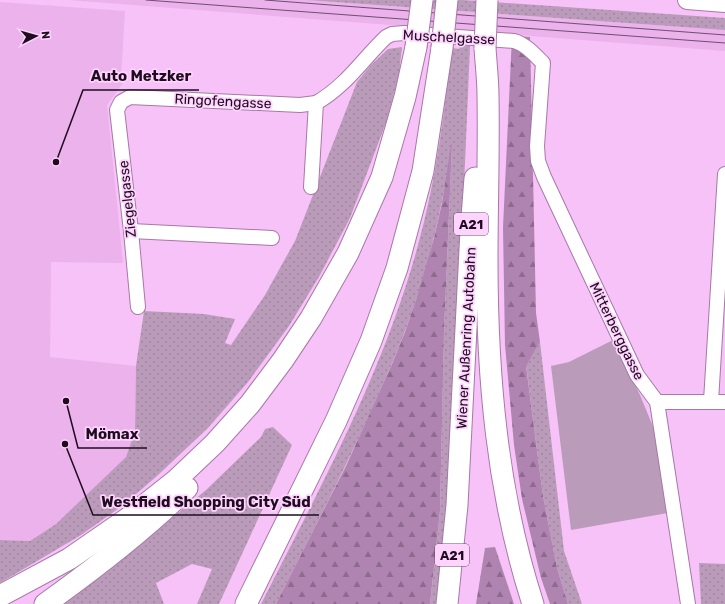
<svg xmlns="http://www.w3.org/2000/svg" width="725" height="604" font-family="Rubik,sans-serif">
  <style>
    .built { fill: #ebb2eb }
    .grass { fill: url(#grass-dots) }
    .forest { fill: url(#forest-firs) }
    .park { fill: #ba9cba }
    .lines { fill: none; stroke-linecap: round; stroke-linejoin: round }
    .minor-casing { stroke: #a877a9; stroke-width: 16 }
    .major-casing { stroke: #a877a9; stroke-width: 20 }
    .highway-casing { stroke: #a877a9; stroke-width: 23 }
    .minor { stroke: #fff; stroke-width: 14 }
    .major { stroke: #fff; stroke-width: 18 }
    .highway { stroke: #fff; stroke-width: 21 }
    .tram { stroke: #6f506f; stroke-width: 1 }
    .highway-bridge-casing { stroke: #a877a9; stroke-width: 23; stroke-linecap: butt }
    .highway-bridge { stroke: #fff; stroke-width: 21 }
    .labels { text-anchor: middle; stroke-width: 3.5; stroke-linejoin: round; paint-order: stroke }
    .shield { fill: #fed3fe; stroke: #624862; stroke-width: 1 }
    .shield-label { font-size: 13px; font-weight: bold; fill: #1f0c1f }
    .street-label { font-size: 14px; fill: #1f0c1f; stroke: #fed3fe }
    .leader { fill: none; stroke: #1f0c1f; stroke-width: 1.5 }
    .callout-dot { fill: #1f0c1f; stroke: #fed3fe; stroke-width: 1.5 }
    .callout-label { font-size: 15px; text-anchor: middle; font-weight: bold; fill: #1f0c1f; stroke: #fed3fe; stroke-width: 3.5; stroke-linejoin: round; paint-order: stroke }
  </style>
  <defs>
    <pattern id="grass-dots" width="8" height="8" patternUnits="userSpaceOnUse"><rect width="8" height="8" fill="#ba9cba"/><path d="M2 2h.1M6 6h.1" fill="none" stroke="#9f859f" stroke-width="1.8" stroke-linecap="round"/></pattern>
    <pattern id="forest-firs" width="22" height="20" patternUnits="userSpaceOnUse"><rect width="22" height="20" fill="#b084b0"/><path d="M5 1l3.5 6h-7zM16 11l3.5 6h-7z" fill="#8f6a8f"/></pattern>
  </defs>
  <rect width="100%" height="100%" fill="#f7c2f7"/>
  <g class="built">
    <path d="M 68,0 L 307,0 L 725,30 L 725,51 Z"/>
    <path d="M 0,2 L 125,11 L 121,78 L 123,83 L 107,105 L 123,263 L 51,262 L 50,357 L 136,366 L 135,431 L 126,457 L 56,524 L 30,541 L 0,540 Z"/>
  </g>
  <g class="grass">
    <path d="M 307,0 L 463,0 L 725,18 L 725,30 Z"/>
    <path d="M 460,42 L 467,43 L 467,45 L 470,46 L 465,163 L 448,488 L 438,604 L 430,604 L 440,511 L 444,332 L 452,144 C 444,197 433,249 416,300 C 404,337 388,373 372,409 C 342,475 309,539 276,604 L 261,604 C 320,488 384,371 418,245 C 436,181 444,114 452,48 L 459,49 Z"/>
    <path d="M 402,47 L 399,74 L 387,120 L 350,218 L 320,275 L 289,326 L 248,382 L 208,428 L 157,476 L 122,506 L 81,535 L 0,583 L 0,540 L 30,541 L 56,524 L 126,457 L 135,431 L 136,366 L 144,311 L 204,314 L 235,319 L 225,343 L 231,345 L 265,295 L 295,241 L 357,82 L 371,65 L 388,49 Z"/>
    <path d="M 540,342 L 564,551 L 582,604 L 568,604 L 557,568 L 543,496 L 526,365 Z"/>
    <path d="M 273,427 L 292,445 L 219,604 L 197,604 L 212,569 L 192,564 L 156,583 L 164,604 L 64,604 L 103,575 L 206,490 L 261,437 L 265,429 Z"/>
    <path d="M 699,563 L 725,564 L 725,604 L 701,604 Z"/>
  </g>
  <g class="forest">
    <path d="M 512,36 L 530,37 L 536,313 L 540,342 L 526,366 L 543,496 L 557,568 L 568,604 L 550,604 L 541,578 L 522,499 L 514,445 L 505,345 L 503,227 Z"/>
    <path d="M 452,144 L 444,332 L 440,511 L 430,604 L 276,604 L 346,466 L 392,364 L 405,332 L 416,300 L 434,238 L 442,203 L 451,145 Z"/>
    <path d="M 495,547 L 514,604 L 476,604 L 485,548 Z"/>
  </g>
  <path class="park" d="M 613,340 L 640,395 L 654,429 L 668,513 L 571,530 L 551,366 L 569,362 Z"/>
  <g class="lines">
    <g class="minor-casing">
      <g id="minor">
        <path d="M 311,187 L 316,103 C 346,86 362,60 386,37 L 392,34 L 404,33 L 514,41 C 525,44 534,54 543,63 L 537,146 L 538,161 L 544,177 L 637,375 L 657,402 L 688,604"/>
        <path d="M 131,231 L 272,238"/>
        <path d="M 138,307 L 131,231 L 117,110 L 121,102 L 130,97 L 300,105 L 316,103"/>
        <path d="M 711,401 L 725,174"/>
        <path d="M 657,402 L 725,402"/>
      </g>
    </g>
    <g class="major-casing">
      <path id="major" d="M 687,0 L 725,3"/>
    </g>
    <g class="highway-casing">
      <g id="highway">
        <path d="M 485,48 C 486,64 488,80 488,96 C 489,151 487,205 487,260 C 487,376 497,493 533,604"/>
        <path d="M 0,596 L 69,559 L 127,519 L 175,481 L 215,443 L 250,404 L 283,360 L 311,318 L 348,253 L 382,177 L 405,97 L 416,47"/>
        <path d="M 45,604 C 94,569 145,530 187,488"/>
        <path d="M 246,604 L 336,421 L 371,341 L 397,268 L 423,171 L 442,48"/>
        <path d="M 447,604 L 457,505 L 471,230 L 475,178"/>
      </g>
    </g>
    <use href="#minor" class="minor"/>
    <use href="#major" class="major"/>
    <use href="#highway" class="highway"/>
    <g class="tram">
      <path d="M 146,0 L 725,43"/>
      <path d="M 265,0 L 725,35"/>
    </g>
    <g class="highway-bridge-casing">
      <g id="highway-bridge">
        <path d="M 416,47 L 422,0"/>
        <path d="M 442,48 L 447,0"/>
        <path d="M 485,48 L 487,0"/>
      </g>
    </g>
    <use href="#highway-bridge" class="highway-bridge"/>
  </g>
  <g class="labels">
    <g class="shield">
      <rect x="454" y="213" width="34" height="22" rx="3"/>
      <rect x="435" y="544" width="34" height="22" rx="3"/>
    </g>
    <g class="shield-label">
      <text x="471" y="229">A21</text>
      <text x="452" y="560">A21</text>
    </g>
    <g class="street-label">
      <text transform="translate(449 37) rotate(3)" y="5">Muschelgasse</text>
      <text transform="translate(223 101) rotate(3)" y="5">Ringofengasse</text>
      <text transform="translate(127 199) rotate(-96)" y="5">Ziegelgasse</text>
      <text transform="translate(617 331) rotate(64)" y="5">Mitterberggasse</text>
      <text transform="translate(466 338) rotate(-87)" y="5">Wiener Außenring Autobahn</text>
    </g>
  </g>
  <path class="leader" d="M56 162L83 90H199M66 401L78 448H147M65 444L93 515H319"/>
  <g class="callout-dot">
    <circle cx="56" cy="162" r="4"/>
    <circle cx="66" cy="401" r="4"/>
    <circle cx="65" cy="444" r="4"/>
  </g>
  <g class="callout-label">
    <text x="141" y="81">Auto Metzker</text>
    <text x="112" y="439">Mömax</text>
    <text x="206" y="507">Westfield Shopping City Süd</text>
  </g>
  <g transform="translate(36 36) rotate(84)" stroke="#fed3fe" stroke-width="3" paint-order="stroke">
  <path d="M0-3L7 15L0 10L-7 15Z" fill="#1f0c1f"/>
  <text y="-6" font-size="11" font-weight="bold" text-anchor="middle" fill="#1f0c1f">N</text>
  </g>
</svg>
